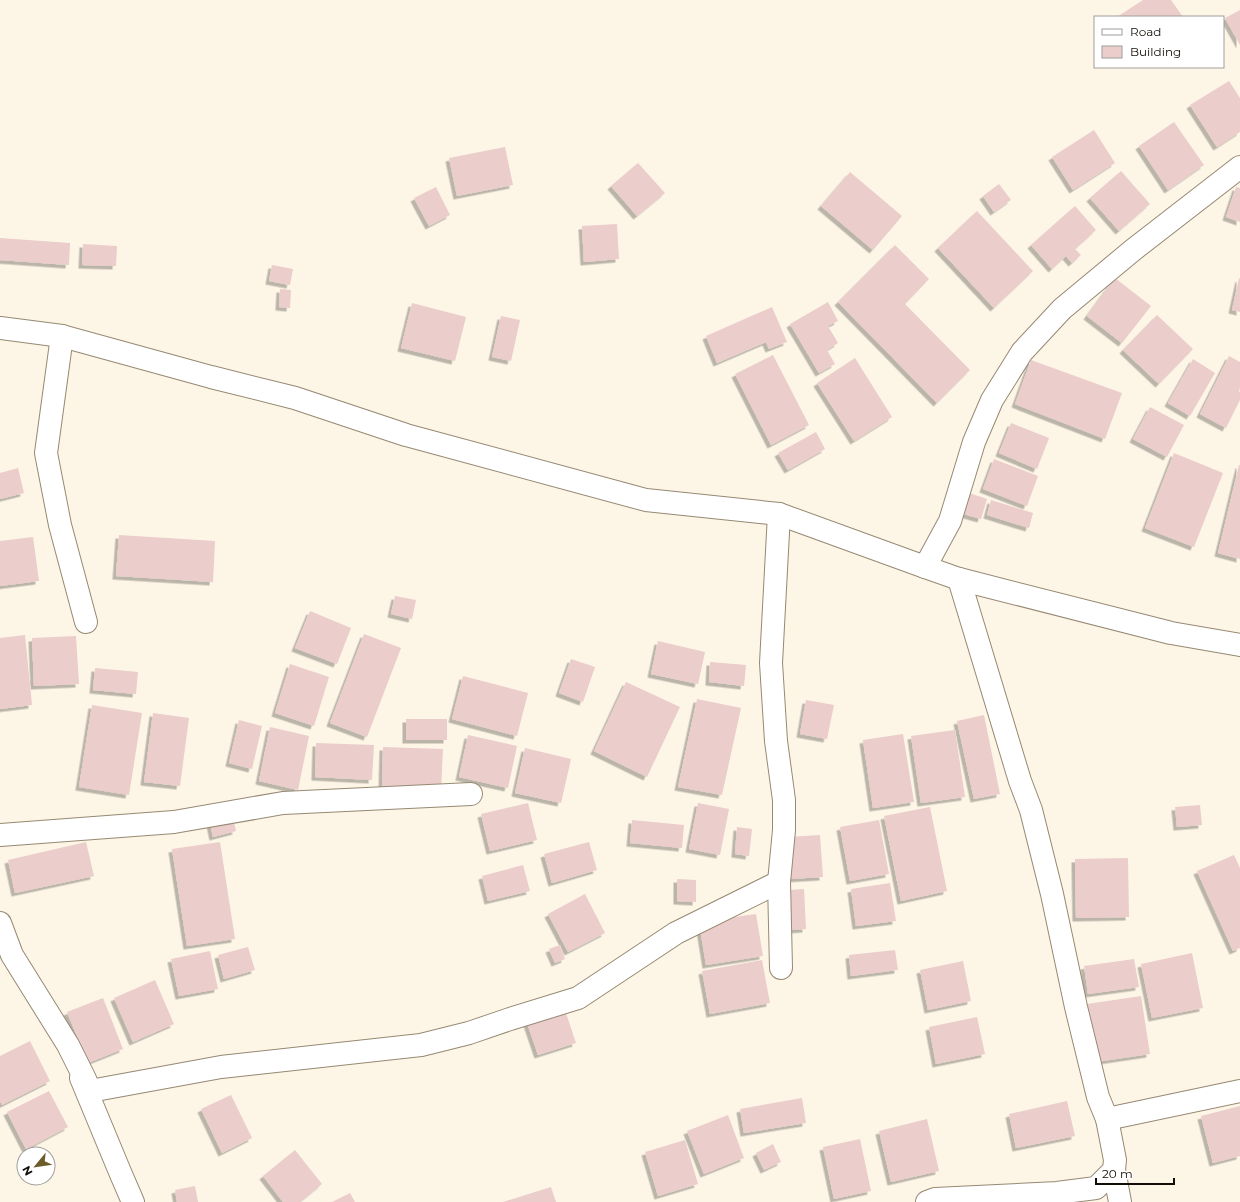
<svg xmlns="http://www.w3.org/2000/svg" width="1240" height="1202" font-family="Montserrat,sans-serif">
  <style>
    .building { fill: #ebcdcb; filter: url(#shadow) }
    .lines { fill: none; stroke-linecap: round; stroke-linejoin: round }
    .street-casing { stroke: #968973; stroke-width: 24 }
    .street { stroke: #fff; stroke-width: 22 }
  </style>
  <defs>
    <filter id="shadow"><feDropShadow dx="-3.5" dy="3.5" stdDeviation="0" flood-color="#0004"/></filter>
  </defs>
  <rect width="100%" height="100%" fill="#fdf5e6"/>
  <g class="building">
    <path d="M 1143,0 L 1171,0 L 1183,17 L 1117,17 Z"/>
    <path d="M 1240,10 L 1240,45 L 1225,18 Z"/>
    <path d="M 1229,81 L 1240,98 L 1240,132 L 1217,147 L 1190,105 Z"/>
    <path d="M 1174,122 L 1204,165 L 1168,190 L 1139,146 Z"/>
    <path d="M 1094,130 L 1115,163 L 1073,190 L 1052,157 Z"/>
    <path d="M 505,147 L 513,185 L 457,196 L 449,158 Z"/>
    <path d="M 638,163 L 665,193 L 637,216 L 611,186 Z"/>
    <path d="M 1121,171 L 1150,204 L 1119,231 L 1090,198 Z"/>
    <path d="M 850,172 L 902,216 L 873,250 L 821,206 Z"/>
    <path d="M 999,184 L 1011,200 L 994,212 L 983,196 Z"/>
    <path d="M 436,187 L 450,215 L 429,226 L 414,198 Z"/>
    <path d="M 1236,187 L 1240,188 L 1240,222 L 1226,217 Z"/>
    <path d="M 1075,206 L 1096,230 L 1075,249 L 1081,255 L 1072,263 L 1066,256 L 1052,269 L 1031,245 Z"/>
    <path d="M 977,211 L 1033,271 L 994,308 L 938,248 Z"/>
    <path d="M 617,224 L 619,259 L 584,262 L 582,226 Z"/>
    <path d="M 0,238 L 70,243 L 69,265 L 0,260 Z"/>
    <path d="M 83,244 L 117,246 L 116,266 L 82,265 Z"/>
    <path d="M 895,245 L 929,279 L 905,304 L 970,370 L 937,403 L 838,302 Z"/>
    <path d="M 272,265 L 293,269 L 290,285 L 269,281 Z"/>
    <path d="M 1115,278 L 1151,306 L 1122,343 L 1087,316 Z"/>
    <path d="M 1239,278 L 1240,279 L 1240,312 L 1232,310 Z"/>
    <path d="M 280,289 L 291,290 L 290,308 L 279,307 Z"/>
    <path d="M 828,302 L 838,321 L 828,326 L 838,343 L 827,350 L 835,364 L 819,373 L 790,324 Z"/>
    <path d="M 412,303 L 466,317 L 455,361 L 401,348 Z"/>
    <path d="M 772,307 L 787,342 L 769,349 L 766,342 L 717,363 L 706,336 Z"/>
    <path d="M 1157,315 L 1193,349 L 1159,384 L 1123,350 Z"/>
    <path d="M 501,316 L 520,320 L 511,361 L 492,357 Z"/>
    <path d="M 773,355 L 809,425 L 771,445 L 735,374 Z"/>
    <path d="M 1229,356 L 1240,362 L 1240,388 L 1239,391 L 1240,392 L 1240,400 L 1226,428 L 1200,414 Z"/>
    <path d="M 855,358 L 892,417 L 854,441 L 817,383 Z"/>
    <path d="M 1193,359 L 1215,373 L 1190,416 L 1168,403 Z"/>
    <path d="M 1031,360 L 1122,393 L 1105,439 L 1015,404 Z"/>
    <path d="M 1150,407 L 1184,425 L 1167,457 L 1133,439 Z"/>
    <path d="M 1011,423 L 1049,438 L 1037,469 L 999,453 Z"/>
    <path d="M 816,432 L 825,449 L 788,470 L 778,453 Z"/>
    <path d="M 1174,453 L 1223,473 L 1194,547 L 1145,528 Z"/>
    <path d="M 994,459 L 1038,476 L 1027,506 L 983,489 Z"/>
    <path d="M 1239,465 L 1240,465 L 1240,559 L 1218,553 Z"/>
    <path d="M 18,468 L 24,493 L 0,499 L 0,473 Z"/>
    <path d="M 966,492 L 987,499 L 981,519 L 960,513 Z"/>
    <path d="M 991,500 L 1033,513 L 1029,528 L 987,515 Z"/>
    <path d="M 119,535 L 215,541 L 213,582 L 116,576 Z"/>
    <path d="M 33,537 L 39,581 L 0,586 L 0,541 Z"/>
    <path d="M 395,596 L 416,600 L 412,619 L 391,614 Z"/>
    <path d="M 310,611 L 351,628 L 337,664 L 295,648 Z"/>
    <path d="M 364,634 L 401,648 L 367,737 L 330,723 Z"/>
    <path d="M 25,635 L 32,705 L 0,709 L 0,638 Z"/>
    <path d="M 76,636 L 79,684 L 34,686 L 32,638 Z"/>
    <path d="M 658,641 L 705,652 L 698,684 L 651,674 Z"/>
    <path d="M 571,659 L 595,667 L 583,702 L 559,693 Z"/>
    <path d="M 710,662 L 746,665 L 744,686 L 709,682 Z"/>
    <path d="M 290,664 L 329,677 L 314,726 L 275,713 Z"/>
    <path d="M 95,668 L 138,672 L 136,694 L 93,690 Z"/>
    <path d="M 463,676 L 528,693 L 517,736 L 452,719 Z"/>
    <path d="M 626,682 L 680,707 L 647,777 L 594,751 Z"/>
    <path d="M 697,699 L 741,708 L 722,795 L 678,787 Z"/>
    <path d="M 806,700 L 834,705 L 827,739 L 800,734 Z"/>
    <path d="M 92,705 L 142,713 L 129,795 L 79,787 Z"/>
    <path d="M 153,713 L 189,718 L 180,786 L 144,782 Z"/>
    <path d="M 984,715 L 1000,794 L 974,799 L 957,721 Z"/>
    <rect x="406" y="719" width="41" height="21"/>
    <path d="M 239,720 L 262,726 L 252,769 L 229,763 Z"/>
    <path d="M 270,727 L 309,736 L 298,790 L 259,781 Z"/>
    <path d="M 955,730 L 965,797 L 921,803 L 911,736 Z"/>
    <path d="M 903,734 L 914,802 L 873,808 L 863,740 Z"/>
    <path d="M 468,735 L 517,746 L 508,788 L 459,777 Z"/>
    <path d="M 316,743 L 374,745 L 372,780 L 315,777 Z"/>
    <path d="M 383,747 L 443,749 L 441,791 L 382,789 Z"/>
    <path d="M 525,748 L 571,759 L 561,803 L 515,793 Z"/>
    <path d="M 528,803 L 537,840 L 490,851 L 481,814 Z"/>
    <path d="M 698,803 L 729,809 L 720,855 L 689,849 Z"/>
    <path d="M 1200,805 L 1202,825 L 1177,827 L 1175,807 Z"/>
    <path d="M 930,807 L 947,891 L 901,901 L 884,816 Z"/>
    <path d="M 233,817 L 236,831 L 213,837 L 210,823 Z"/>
    <path d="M 632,820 L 684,825 L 682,848 L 630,843 Z"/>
    <path d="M 879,820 L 889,874 L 850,881 L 840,827 Z"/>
    <path d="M 737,827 L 752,829 L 749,856 L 735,854 Z"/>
    <path d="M 820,835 L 823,877 L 789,879 L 787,837 Z"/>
    <path d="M 86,842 L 94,876 L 15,893 L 8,860 Z"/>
    <path d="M 220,842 L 235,939 L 187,946 L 172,849 Z"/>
    <path d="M 589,842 L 597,870 L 552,883 L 544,854 Z"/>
    <path d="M 1234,855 L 1240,868 L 1240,948 L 1233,951 L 1197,871 Z"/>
    <path d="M 1128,858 L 1129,917 L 1076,918 L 1075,859 Z"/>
    <path d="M 523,865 L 530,891 L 488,901 L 482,876 Z"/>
    <path d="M 677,879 L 696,880 L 696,902 L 677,901 Z"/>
    <path d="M 890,883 L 896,921 L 856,926 L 851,889 Z"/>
    <path d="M 804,889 L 806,929 L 791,930 L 789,890 Z"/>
    <path d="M 585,894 L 605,933 L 568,952 L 548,914 Z"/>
    <path d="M 756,914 L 763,956 L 706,965 L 699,922 Z"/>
    <path d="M 560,945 L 565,959 L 555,963 L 549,949 Z"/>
    <path d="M 248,947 L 255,970 L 224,979 L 218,955 Z"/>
    <path d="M 895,950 L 898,970 L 851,976 L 849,955 Z"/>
    <path d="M 210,951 L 218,989 L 179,996 L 171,959 Z"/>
    <path d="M 1192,953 L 1203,1008 L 1152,1018 L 1141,964 Z"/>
    <path d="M 1134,959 L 1139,987 L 1088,994 L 1084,966 Z"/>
    <path d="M 762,960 L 770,1003 L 710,1014 L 702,971 Z"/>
    <path d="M 963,961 L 971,1001 L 928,1010 L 920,970 Z"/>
    <path d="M 155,980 L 174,1024 L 133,1042 L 114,998 Z"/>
    <path d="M 1141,996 L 1150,1054 L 1096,1062 L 1087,1004 Z"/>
    <path d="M 103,998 L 123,1049 L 88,1063 L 67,1012 Z"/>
    <path d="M 563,1004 L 576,1043 L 538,1055 L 525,1017 Z"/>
    <path d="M 977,1017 L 985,1054 L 936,1064 L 929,1027 Z"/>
    <path d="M 30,1041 L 50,1081 L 2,1105 L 0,1101 L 0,1056 Z"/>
    <path d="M 49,1091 L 68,1127 L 26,1149 L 7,1112 Z"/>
    <path d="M 231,1095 L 252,1138 L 222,1153 L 201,1109 Z"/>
    <path d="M 802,1098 L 806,1123 L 744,1133 L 740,1109 Z"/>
    <path d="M 1067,1101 L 1075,1136 L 1016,1148 L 1009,1114 Z"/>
    <path d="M 1240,1106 L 1240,1156 L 1213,1163 L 1201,1116 Z"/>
    <path d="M 728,1115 L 744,1158 L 704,1174 L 687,1131 Z"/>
    <path d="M 927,1119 L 939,1171 L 891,1182 L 879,1131 Z"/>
    <path d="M 860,1139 L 871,1191 L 834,1199 L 823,1147 Z"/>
    <path d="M 685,1140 L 698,1184 L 658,1196 L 645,1152 Z"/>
    <path d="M 773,1144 L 781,1162 L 764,1170 L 756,1153 Z"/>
    <path d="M 295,1150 L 322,1184 L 300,1202 L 283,1202 L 263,1176 Z"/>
    <path d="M 195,1186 L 198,1202 L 177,1202 L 175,1190 Z"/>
    <path d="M 551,1187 L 556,1202 L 503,1202 Z"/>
    <path d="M 350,1193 L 355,1202 L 332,1202 Z"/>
  </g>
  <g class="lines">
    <g class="street-casing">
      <g id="street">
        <path d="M 0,328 L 62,336 L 211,377 L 295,398 L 406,435 L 646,500 L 779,514 L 925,567 L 959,579 L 1171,633 L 1240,645"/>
        <path d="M 62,336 L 46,453 L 60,525 L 86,622"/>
        <path d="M 779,514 L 771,663 L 776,741 L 784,800 L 784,830 L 779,882 L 781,968"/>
        <path d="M 925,567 L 950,521 L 974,442 L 992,400 L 1022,352 L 1062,309 L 1133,250 L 1240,167"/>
        <path d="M 0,835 L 174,822 L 283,803 L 471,794"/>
        <path d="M 0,923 L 12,955 L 68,1045 L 85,1079 L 90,1091 L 221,1067 L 421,1045 L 469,1033 L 510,1019 L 578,998 L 676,933 L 779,882"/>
        <path d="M 81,1078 L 120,1172 L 133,1202"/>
        <path d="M 1107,1119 L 1240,1091"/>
        <path d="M 1114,1170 L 1120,1202"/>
        <path d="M 927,1202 L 935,1199 L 1057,1193 L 1096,1188 L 1114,1170 L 1115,1160 L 1107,1119 L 1098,1097 L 1076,1007 L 1052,894 L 1031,810 L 1020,781 L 959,579"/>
      </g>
    </g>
    <use href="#street" class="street"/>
  </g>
  <rect x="1094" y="16" width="130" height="52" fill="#ffffff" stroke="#a09e9b"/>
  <rect x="1102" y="29" width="20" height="6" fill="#ffffff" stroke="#a09e9b"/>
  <text x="1130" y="36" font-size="12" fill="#120d06">Road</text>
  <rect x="1102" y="46" width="20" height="12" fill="#ebcdcb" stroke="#a09e9b"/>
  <text x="1130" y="56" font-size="12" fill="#120d06">Building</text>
  <g transform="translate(36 1166) rotate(241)"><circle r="19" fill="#ffffff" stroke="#a09e9b"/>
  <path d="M0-3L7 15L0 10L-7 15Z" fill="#6d5c2a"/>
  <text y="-6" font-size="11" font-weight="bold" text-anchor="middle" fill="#120d06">N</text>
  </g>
  <path d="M1096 1178v6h78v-6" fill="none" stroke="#120d06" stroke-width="2"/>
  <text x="1102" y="1178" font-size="12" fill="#120d06" stroke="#ffffff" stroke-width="3" paint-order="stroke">20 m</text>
</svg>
